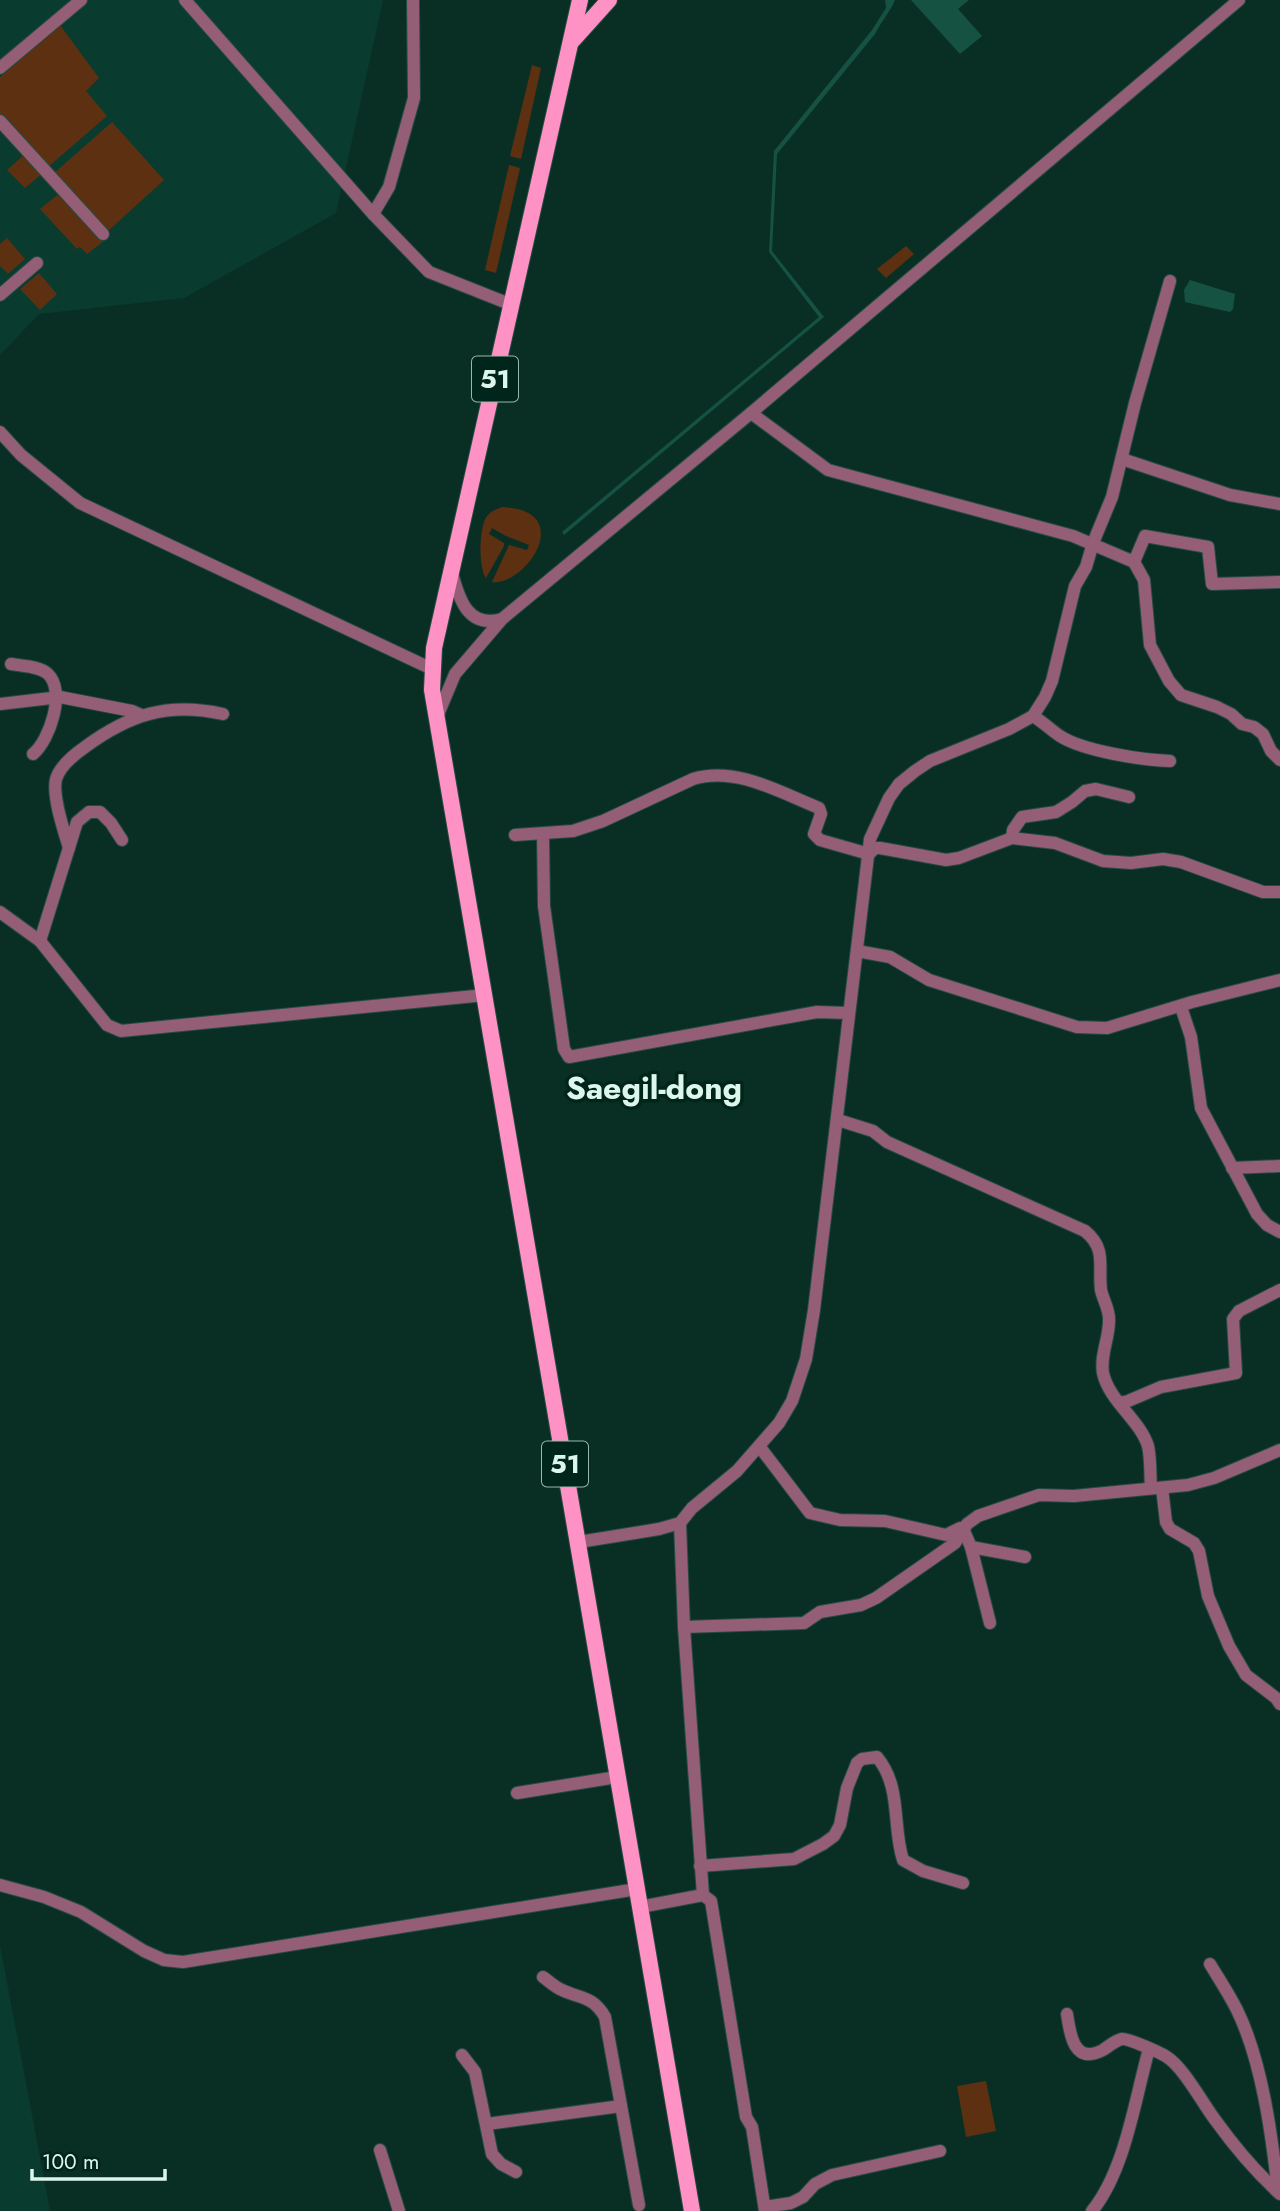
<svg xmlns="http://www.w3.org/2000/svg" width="1280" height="2211" font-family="Jost,sans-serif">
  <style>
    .built { fill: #0a3b2f }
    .green { fill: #5d3011 }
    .water { fill: #155242 }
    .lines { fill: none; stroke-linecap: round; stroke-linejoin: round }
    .minor-casing { stroke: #274b41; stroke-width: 14 }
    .major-casing { stroke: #274b41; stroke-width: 18 }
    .minor { stroke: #935e76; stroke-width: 12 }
    .major { stroke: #ff92c5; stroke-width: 16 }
    .labels { text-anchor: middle; stroke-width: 7; stroke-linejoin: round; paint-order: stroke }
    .shield { fill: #00251b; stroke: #9ab7ad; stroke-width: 2 }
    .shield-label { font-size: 26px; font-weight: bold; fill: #dcf6ec }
    .quarter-label { font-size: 32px; font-weight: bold; fill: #dcf6ec; stroke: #00251b }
  </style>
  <rect width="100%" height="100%" fill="#092f25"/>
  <g class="built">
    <path d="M 0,0 L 383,0 L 336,213 L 184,298 L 39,314 L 0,355 Z"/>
    <path d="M 0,1945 L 50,2211 L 0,2211 Z"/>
  </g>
  <g class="green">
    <path d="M 60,25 L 99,78 L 86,91 L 107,116 L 48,167 L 0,114 L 0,77 Z"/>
    <path d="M 532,65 L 541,68 L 521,159 L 510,156 Z"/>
    <path d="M 112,122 L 164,180 L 107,232 L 53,174 Z"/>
    <path d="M 26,153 L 44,172 L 25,188 L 7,170 Z"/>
    <path d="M 509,165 L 520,168 L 496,273 L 485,270 Z"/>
    <path d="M 61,192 L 104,241 L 87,254 L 80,247 L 77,249 L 40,209 Z"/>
    <path d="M 7,238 L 25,259 L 8,274 L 0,266 L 0,244 Z"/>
    <path d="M 906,246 L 914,254 L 886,278 L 877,269 Z"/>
    <path d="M 39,273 L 57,294 L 40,310 L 20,289 Z"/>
    <path d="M 502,507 C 578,510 525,587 492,582 L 509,545 L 527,550 L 529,545 L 506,536 L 492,528 L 489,534 L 504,543 L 504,546 L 486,578 C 478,567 479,527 487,516 C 491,511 497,509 502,507 Z"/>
    <path d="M 986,2081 L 996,2131 L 966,2137 L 957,2086 Z"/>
  </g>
  <g class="water">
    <path d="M 885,0 L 895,0 C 890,12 881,22 875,34 L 777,154 L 772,251 L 824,317 L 564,535 L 562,532 L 819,317 L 769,252 L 774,151 L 872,30 L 886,8 Z"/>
    <path d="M 911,0 L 969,0 L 958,9 L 982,36 L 960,54 Z"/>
    <path d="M 1190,280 L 1235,294 L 1233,309 L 1230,312 L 1185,302 L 1184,290 Z"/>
  </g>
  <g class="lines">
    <g class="minor-casing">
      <g id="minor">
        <path d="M 185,0 L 373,214 L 429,272 L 512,305"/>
        <path d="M 0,68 L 81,0"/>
        <path d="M 0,121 L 103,234"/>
        <path d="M 373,214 L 389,187 L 414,98 L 413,0"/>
        <path d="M 0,295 L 37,263"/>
        <path d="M 751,413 L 828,470 L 1073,536 L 1134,562 L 1145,536 L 1208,547 L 1212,584 L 1280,582"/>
        <path d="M 0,432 L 21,455 L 80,503 L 432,669"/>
        <path d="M 1122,459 L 1230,495 L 1280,504"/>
        <path d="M 1134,562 L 1144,580 L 1150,645 L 1169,681 L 1181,695 L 1217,707 L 1231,714 L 1242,724 L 1254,727 L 1263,734 L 1271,751 L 1280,760"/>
        <path d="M 452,573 C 459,599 468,629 502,619"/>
        <path d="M 11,664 C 22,666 40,666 48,674 C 66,691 50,740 33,754"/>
        <path d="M 0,704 L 60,697 L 132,711 L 141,715"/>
        <path d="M 1033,716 C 1043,722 1051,730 1060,736 C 1083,751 1142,760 1170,761"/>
        <path d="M 437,717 L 455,674 L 502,619 L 751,413 L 1239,0"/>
        <path d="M 543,834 L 544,906 L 564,1049 L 569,1057 L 817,1012 L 849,1013"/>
        <path d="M 515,835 L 573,831 L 603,821 L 693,779 C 736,766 779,792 819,808 L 821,814 L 814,834 L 820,840 L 869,854 L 875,848 L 880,848 L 946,860 L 959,858 L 1012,838 L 1055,843 L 1103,861 L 1131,863 L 1163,859 L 1181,862 L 1263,892 L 1280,892"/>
        <path d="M 1012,838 L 1013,830 L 1022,817 L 1056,812 L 1072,802 L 1085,791 L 1096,789 L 1129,797"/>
        <path d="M 69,848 C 64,831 52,796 56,779 C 60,766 75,754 85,747 C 130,714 168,702 223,714"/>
        <path d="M 0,912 L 40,941 L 107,1025 L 121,1031 L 485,995"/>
        <path d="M 40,941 L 77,822 L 89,812 L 100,812 L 111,823 L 122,840"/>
        <path d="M 857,951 L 890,957 L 929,980 L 1077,1027 L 1107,1028 L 1192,1002 L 1280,980"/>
        <path d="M 1181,1007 L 1191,1037 L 1201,1108 L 1257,1214 L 1267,1225 L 1280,1232"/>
        <path d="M 838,1120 L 873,1131 L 887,1142 L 1085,1231 C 1107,1249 1098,1266 1101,1290 C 1103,1300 1110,1310 1109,1321 C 1109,1339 1100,1355 1103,1373 C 1109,1401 1140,1420 1148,1446 C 1151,1459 1150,1475 1151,1488"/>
        <path d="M 1232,1168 L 1280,1166"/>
        <path d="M 1119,1403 L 1128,1401 L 1161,1387 L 1236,1373 L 1233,1319 L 1239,1311 L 1280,1290"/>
        <path d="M 759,1446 L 810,1513 L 840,1520 L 885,1521 L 946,1535 L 960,1528 L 964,1531 L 971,1547 L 1025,1557"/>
        <path d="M 1162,1488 L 1166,1522 L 1170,1529 L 1194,1543 L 1199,1551 L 1208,1596 L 1229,1646 L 1246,1675 L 1276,1698 L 1280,1704"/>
        <path d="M 579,1542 L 659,1529 L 680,1523 L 692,1508 L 737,1471 L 779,1423 L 792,1401 L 806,1359 L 814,1310 L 870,839 L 889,798 L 899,784 L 915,771 L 930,761 L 1009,729 L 1033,716 L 1045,697 L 1052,681 L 1075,586 L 1086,567 L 1093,543 L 1112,497 L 1135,403 L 1170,281"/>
        <path d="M 971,1547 L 990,1623"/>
        <path d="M 684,1627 L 804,1623 L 820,1612 L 861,1605 L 876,1598 L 955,1543 L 967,1524 L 978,1516 L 1039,1495 L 1074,1496 L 1188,1485 L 1214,1478 L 1280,1450"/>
        <path d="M 517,1793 L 617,1777"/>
        <path d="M 700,1866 L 794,1859 L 823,1844 L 834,1836 L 840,1825 L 847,1788 L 857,1763 L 862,1759 L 877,1757 C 902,1787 892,1826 903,1860 L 923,1871 L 963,1883"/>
        <path d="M 0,1885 L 44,1897 L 81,1912 L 144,1951 L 164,1960 L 183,1962 L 637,1889"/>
        <path d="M 703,1895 L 711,1901 L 746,2117 L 752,2127 L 765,2211"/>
        <path d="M 640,1907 L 703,1895 L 684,1627 L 680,1523"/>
        <path d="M 1210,1964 C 1219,1979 1229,1994 1237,2010 C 1262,2061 1272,2136 1278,2192"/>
        <path d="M 543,1977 C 549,1981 555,1987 562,1990 C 581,1999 593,1996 605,2017 L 639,2205"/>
        <path d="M 1067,2014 C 1070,2035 1074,2065 1103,2050 C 1109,2046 1116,2040 1122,2039 C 1128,2038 1161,2053 1167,2057 C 1184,2068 1203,2104 1216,2121 C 1234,2146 1257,2173 1280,2194"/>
        <path d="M 462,2055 L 475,2072 L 492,2154 L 501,2164 L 516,2172"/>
        <path d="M 487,2124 L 621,2106"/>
        <path d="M 380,2150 L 399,2211"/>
        <path d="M 765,2207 L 791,2203 L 803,2197 L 815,2184 L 832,2175 L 940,2151"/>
        <path d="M 1092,2211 C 1125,2171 1135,2099 1149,2049"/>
      </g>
    </g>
    <g class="major-casing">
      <g id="major">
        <path d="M 580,0 L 434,648 L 432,690 L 692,2211"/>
        <path d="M 573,40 L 609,0"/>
      </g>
    </g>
    <use href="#minor" class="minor"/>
    <use href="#major" class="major"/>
  </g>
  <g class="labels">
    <g class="shield">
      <rect x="472" y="356.5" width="46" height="45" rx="5"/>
      <rect x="542" y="1441.5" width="46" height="45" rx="5"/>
    </g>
    <g class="shield-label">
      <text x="495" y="388">51</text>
      <text x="565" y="1473">51</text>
    </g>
    <g class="quarter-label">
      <text x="654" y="1099">Saegil-dong</text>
    </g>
  </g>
  <path d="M32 2169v10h133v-10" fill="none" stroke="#dcf6ec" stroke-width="3.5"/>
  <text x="42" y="2169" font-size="21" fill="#dcf6ec" stroke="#00251b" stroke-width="5" paint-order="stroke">100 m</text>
</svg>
